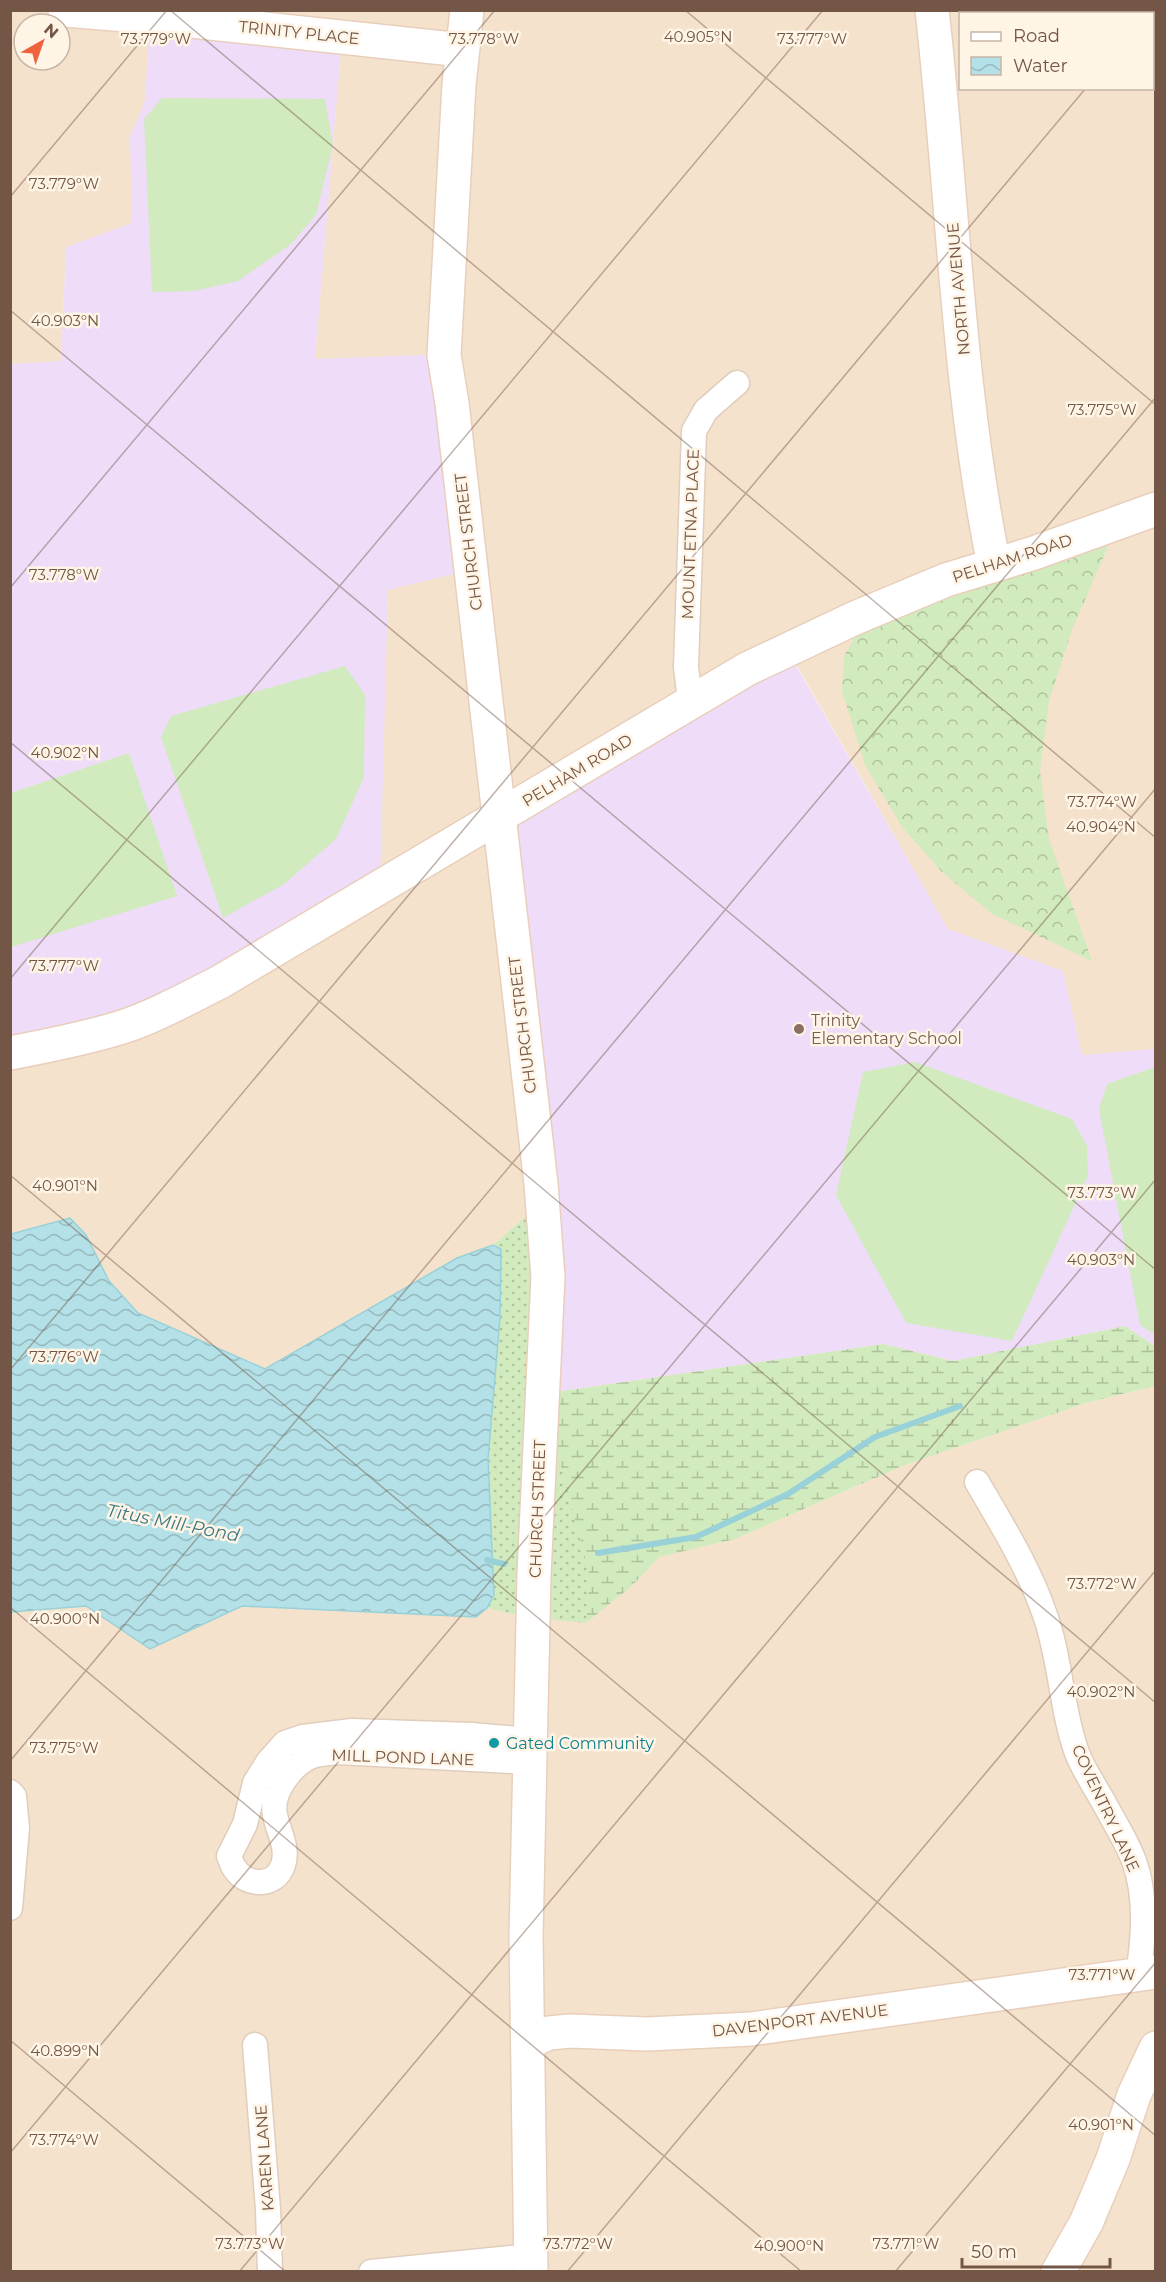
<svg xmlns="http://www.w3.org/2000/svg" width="1166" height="2282" font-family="Montserrat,sans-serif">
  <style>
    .residential { fill: #f5e2cd; fill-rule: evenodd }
    .education { fill: #eedcf9 }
    .grass { fill: url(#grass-dots) }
    .forest { fill: url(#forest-crowns) }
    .wetland { fill: url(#wetland-marsh) }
    .pitch { fill: #d1ebbe }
    .water { fill: url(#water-waves); stroke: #99d1d9; stroke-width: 1.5 }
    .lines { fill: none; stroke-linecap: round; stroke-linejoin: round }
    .stream { stroke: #99d1d9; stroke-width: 6 }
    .street-casing { stroke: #e1cdbb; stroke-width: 27 }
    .secondary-casing { stroke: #e9cfbb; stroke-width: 36 }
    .street { stroke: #fff; stroke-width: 24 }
    .secondary { stroke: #fff; stroke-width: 33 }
    .ticks { fill: none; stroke: #745646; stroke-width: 1.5; stroke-opacity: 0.45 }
    .education-dot { fill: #8d6e63; stroke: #fff5e6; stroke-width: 2 }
    .culture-dot { fill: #0f9aa8; stroke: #fff5e6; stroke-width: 2 }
    .labels { text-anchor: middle; stroke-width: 5; stroke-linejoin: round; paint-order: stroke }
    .street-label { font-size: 16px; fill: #745646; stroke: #fff5e6 }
    .education-label { font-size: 16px; fill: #785e54; stroke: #fff5e6; text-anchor: start }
    .culture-label { font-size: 16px; fill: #0d838f; stroke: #fff5e6; text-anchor: start }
    .water-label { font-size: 18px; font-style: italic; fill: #3c7883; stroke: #fff5e6 }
    .ticks-label { font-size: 15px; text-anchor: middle; fill: #745646; stroke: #fff5e6; stroke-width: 5; stroke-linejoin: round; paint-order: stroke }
  </style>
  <defs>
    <pattern id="grass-dots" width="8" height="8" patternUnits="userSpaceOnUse" patternTransform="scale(1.5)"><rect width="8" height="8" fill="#d1ebbe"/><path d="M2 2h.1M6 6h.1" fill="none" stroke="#aec19c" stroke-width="1.8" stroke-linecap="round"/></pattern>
    <pattern id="forest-crowns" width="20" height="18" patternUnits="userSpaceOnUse" patternTransform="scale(1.5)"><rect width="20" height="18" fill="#d1ebbe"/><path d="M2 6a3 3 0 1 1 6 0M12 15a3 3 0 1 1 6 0" fill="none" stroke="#aec19c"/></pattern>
    <pattern id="wetland-marsh" width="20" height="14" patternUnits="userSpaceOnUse" patternTransform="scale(1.5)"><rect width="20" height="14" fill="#d1ebbe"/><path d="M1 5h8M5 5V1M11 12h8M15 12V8" fill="none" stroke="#aec19c"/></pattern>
    <pattern id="water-waves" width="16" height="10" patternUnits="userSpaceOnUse" patternTransform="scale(1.5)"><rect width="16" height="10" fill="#b3e1e7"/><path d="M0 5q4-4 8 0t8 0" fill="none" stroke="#96b9bd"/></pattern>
  </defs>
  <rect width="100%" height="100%" fill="#fdf1df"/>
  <g class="residential">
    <path d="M 11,11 L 1155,11 L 1155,1049 L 1082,1055 L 1063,971 L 948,929 L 788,650 L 542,1202 L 493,1245 L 457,1258 L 266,1369 L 138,1313 L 109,1281 L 86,1235 L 70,1218 L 11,1234 L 11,1047 L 379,886 L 388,590 L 315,359 L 343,25 L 150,13 L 145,101 L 130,137 L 133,223 L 66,247 L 61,361 L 11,364 ZM 960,14 L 1152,14 L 1152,88 L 960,88 ZM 24,24 L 60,24 L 60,60 L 24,60 Z"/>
    <path d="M 1155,1386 L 1155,2271 L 11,2272 L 11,1612 L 86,1606 L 150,1649 L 242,1606 L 475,1617 L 487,1608 L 525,1617 L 633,1585 L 658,1557 L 735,1539 L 905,1465 L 1086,1403 Z"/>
  </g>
  <g class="education">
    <path d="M 150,13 L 343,25 L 315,359 L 449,354 L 471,570 L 388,590 L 380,886 L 219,978 L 11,1047 L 11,364 L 61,361 L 66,247 L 132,223 L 130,136 L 145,101 Z"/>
    <path d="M 787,650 L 948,929 L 1063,971 L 1082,1055 L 1155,1049 L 1155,1346 L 1125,1326 L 953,1361 L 883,1344 L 542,1394 L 502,816 Z"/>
  </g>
  <path class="grass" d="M 542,1202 L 542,1394 L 591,1576 L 586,1623 L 525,1617 L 487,1608 L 494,1595 L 488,1459 L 501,1250 L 493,1245 Z"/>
  <path class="forest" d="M 1109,544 L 1072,630 L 1049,701 L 1040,771 L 1049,839 L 1092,961 L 992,914 L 941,871 L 902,827 L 865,765 L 842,691 L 844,656 L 858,632 L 1010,572 L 1069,560 Z"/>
  <path class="wetland" d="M 1125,1326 L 1155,1346 L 1155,1386 L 1086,1403 L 905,1465 L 735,1539 L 659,1557 L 633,1585 L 586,1623 L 590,1576 L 542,1394 L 883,1344 L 953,1361 Z"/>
  <g class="pitch">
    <path d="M 162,98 L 325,99 L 333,145 L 316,215 L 291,244 L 238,281 L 194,291 L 152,292 L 144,119 Z"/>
    <path d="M 345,666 L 365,695 L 364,777 L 336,839 L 284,884 L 223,918 L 161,737 L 171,716 Z"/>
    <path d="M 129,753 L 177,896 L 11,947 L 11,793 Z"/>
    <path d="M 915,1062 L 1072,1119 L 1087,1146 L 1088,1176 L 1012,1341 L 906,1323 L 836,1195 L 863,1072 Z"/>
    <path d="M 1155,1067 L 1156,1067 L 1155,1335 L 1140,1325 L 1099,1109 L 1107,1084 Z"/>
  </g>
  <path class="water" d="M 70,1218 L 86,1235 L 109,1281 L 138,1313 L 265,1369 L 457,1258 L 493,1245 L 501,1249 L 500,1318 L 488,1459 L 494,1595 L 487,1608 L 476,1617 L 242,1606 L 150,1649 L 86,1606 L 11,1612 L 11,1234 Z"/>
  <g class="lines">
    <g class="stream">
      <path d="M 598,1553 L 696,1537 L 788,1494 L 875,1437 L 960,1406"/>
      <path d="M 487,1560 L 504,1564"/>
    </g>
    <g class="street-casing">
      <g id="street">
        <path d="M 690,701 L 686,667 L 694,431 L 706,410 L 737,383"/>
        <path d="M 977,1482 C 1002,1525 1029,1568 1045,1615 C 1061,1660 1061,1709 1077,1753 C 1083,1769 1094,1785 1103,1801 C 1113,1820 1126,1840 1134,1861 C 1147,1896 1144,1938 1138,1974"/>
        <path d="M 530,1762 L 339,1752 C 331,1753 320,1753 312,1756 C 292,1764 270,1793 275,1815 C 278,1831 289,1848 283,1865 C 276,1887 247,1887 235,1869 C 232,1866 231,1860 229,1856 L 245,1824 L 255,1783 L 268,1762 L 285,1743 L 303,1737 L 352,1731 L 472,1735 L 530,1740"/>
        <path d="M 10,1792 L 14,1796 L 17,1828 L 10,1908"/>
        <path d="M 255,2045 L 268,2209 L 270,2272"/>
        <path d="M 371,2272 L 531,2256"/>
      </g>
    </g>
    <g class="secondary-casing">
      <g id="secondary">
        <path d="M 65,10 L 163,18 L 462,50"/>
        <path d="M 467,10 L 459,85 L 444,355 L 452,403 L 541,1184 L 548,1277 L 534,1575 L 526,1937 L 531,2272"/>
        <path d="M 932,10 C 953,195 957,383 994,565"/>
        <path d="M 10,1053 C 47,1046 83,1039 119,1028 C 154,1017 188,998 220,982 L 747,669 L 855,618 L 946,580 L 1034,553 L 1156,509"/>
        <path d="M 529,2042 L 549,2033 L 570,2031 L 647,2034 L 751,2029 L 1156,1972"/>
        <path d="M 1058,2272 L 1086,2223 L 1113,2159 L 1134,2095 L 1156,2048"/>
      </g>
    </g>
    <use href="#street" class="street"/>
    <use href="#secondary" class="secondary"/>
  </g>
  <path class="ticks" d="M 170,10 L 1156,838M 685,10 L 1156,405M 1149,14 L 1151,10M 10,197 L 167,10M 10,310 L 1156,1270M 10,588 L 495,10M 10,742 L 1156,1703M 10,979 L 823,10M 10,1175 L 1156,2136M 10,1370 L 1086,88M 10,1607 L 802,2272M 10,1761 L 1156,397M 10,2040 L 286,2272M 10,2153 L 1156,788M 239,2272 L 1156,1179M 567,2272 L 1156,1570M 895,2272 L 1156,1962"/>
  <circle class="education-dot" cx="799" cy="1029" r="6"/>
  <circle class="culture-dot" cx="494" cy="1743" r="6"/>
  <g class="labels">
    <g class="street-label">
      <text transform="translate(299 32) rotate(6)" y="6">TRINITY PLACE</text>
      <text transform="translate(958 289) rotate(-95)" y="6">NORTH AVENUE</text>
      <text transform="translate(690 534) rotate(-88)" y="6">MOUNT ETNA PLACE</text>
      <text transform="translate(468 542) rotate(-97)" y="6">CHURCH STREET</text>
      <text transform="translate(1012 558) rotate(-18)" y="6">PELHAM ROAD</text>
      <text transform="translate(577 770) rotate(-31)" y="6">PELHAM ROAD</text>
      <text transform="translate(522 1025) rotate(-97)" y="6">CHURCH STREET</text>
      <text transform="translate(537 1509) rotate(-88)" y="6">CHURCH STREET</text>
      <text transform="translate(403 1757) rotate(2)" y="6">MILL POND LANE</text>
      <text transform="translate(1106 1808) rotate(65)" y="6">COVENTRY LANE</text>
      <text transform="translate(800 2020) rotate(-7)" y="6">DAVENPORT AVENUE</text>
      <text transform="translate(264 2158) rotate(-94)" y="6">KAREN LANE</text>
    </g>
    <g class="education-label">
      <text x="811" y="1026">Trinity<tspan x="811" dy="18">Elementary School</tspan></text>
    </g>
    <g class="culture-label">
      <text x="506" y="1749">Gated Community</text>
    </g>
    <g class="water-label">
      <text transform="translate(173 1523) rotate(11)" y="6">Titus Mill-Pond</text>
    </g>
  </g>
  <g class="ticks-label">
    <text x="698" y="42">40.905°N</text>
    <text x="156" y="44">73.779°W</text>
    <text x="484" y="44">73.778°W</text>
    <text x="812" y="44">73.777°W</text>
    <text x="64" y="189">73.779°W</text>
    <text x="65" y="326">40.903°N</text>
    <text x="1102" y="415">73.775°W</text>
    <text x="64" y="580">73.778°W</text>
    <text x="65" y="758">40.902°N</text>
    <text x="1102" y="807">73.774°W</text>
    <text x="1101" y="832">40.904°N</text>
    <text x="64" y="971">73.777°W</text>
    <text x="65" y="1191">40.901°N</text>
    <text x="1102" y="1198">73.773°W</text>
    <text x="1101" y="1265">40.903°N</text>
    <text x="64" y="1362">73.776°W</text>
    <text x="1102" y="1589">73.772°W</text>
    <text x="65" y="1624">40.900°N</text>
    <text x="1101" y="1697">40.902°N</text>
    <text x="64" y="1753">73.775°W</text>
    <text x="1102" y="1980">73.771°W</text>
    <text x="65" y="2056">40.899°N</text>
    <text x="1101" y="2130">40.901°N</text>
    <text x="64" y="2145">73.774°W</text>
    <text x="250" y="2249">73.773°W</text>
    <text x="578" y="2249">73.772°W</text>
    <text x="906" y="2249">73.771°W</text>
    <text x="789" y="2251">40.900°N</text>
  </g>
  <rect width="1166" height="2282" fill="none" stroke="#745646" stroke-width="24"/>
  <rect x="959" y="12" width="195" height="78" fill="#fff5e6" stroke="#c7b5a6" stroke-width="1.5"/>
  <rect x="971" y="32" width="30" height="9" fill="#ffffff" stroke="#c7b5a6" stroke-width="1.5"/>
  <text x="1013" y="42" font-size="18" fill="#745646">Road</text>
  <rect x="971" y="57" width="30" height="18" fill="url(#water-waves)" stroke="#c7b5a6" stroke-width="1.5"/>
  <text x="1013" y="72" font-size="18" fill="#745646">Water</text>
  <g transform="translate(42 42) rotate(40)"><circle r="28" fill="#fff5e6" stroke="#c7b5a6" stroke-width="1.5"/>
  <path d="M0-4.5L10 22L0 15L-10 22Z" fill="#ee623e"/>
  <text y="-9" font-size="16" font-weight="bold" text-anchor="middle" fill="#745646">N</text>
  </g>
  <path d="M962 2258v9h148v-9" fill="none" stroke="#745646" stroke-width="3"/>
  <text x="971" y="2258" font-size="18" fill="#745646" stroke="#fff5e6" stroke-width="4.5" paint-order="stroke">50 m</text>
</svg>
